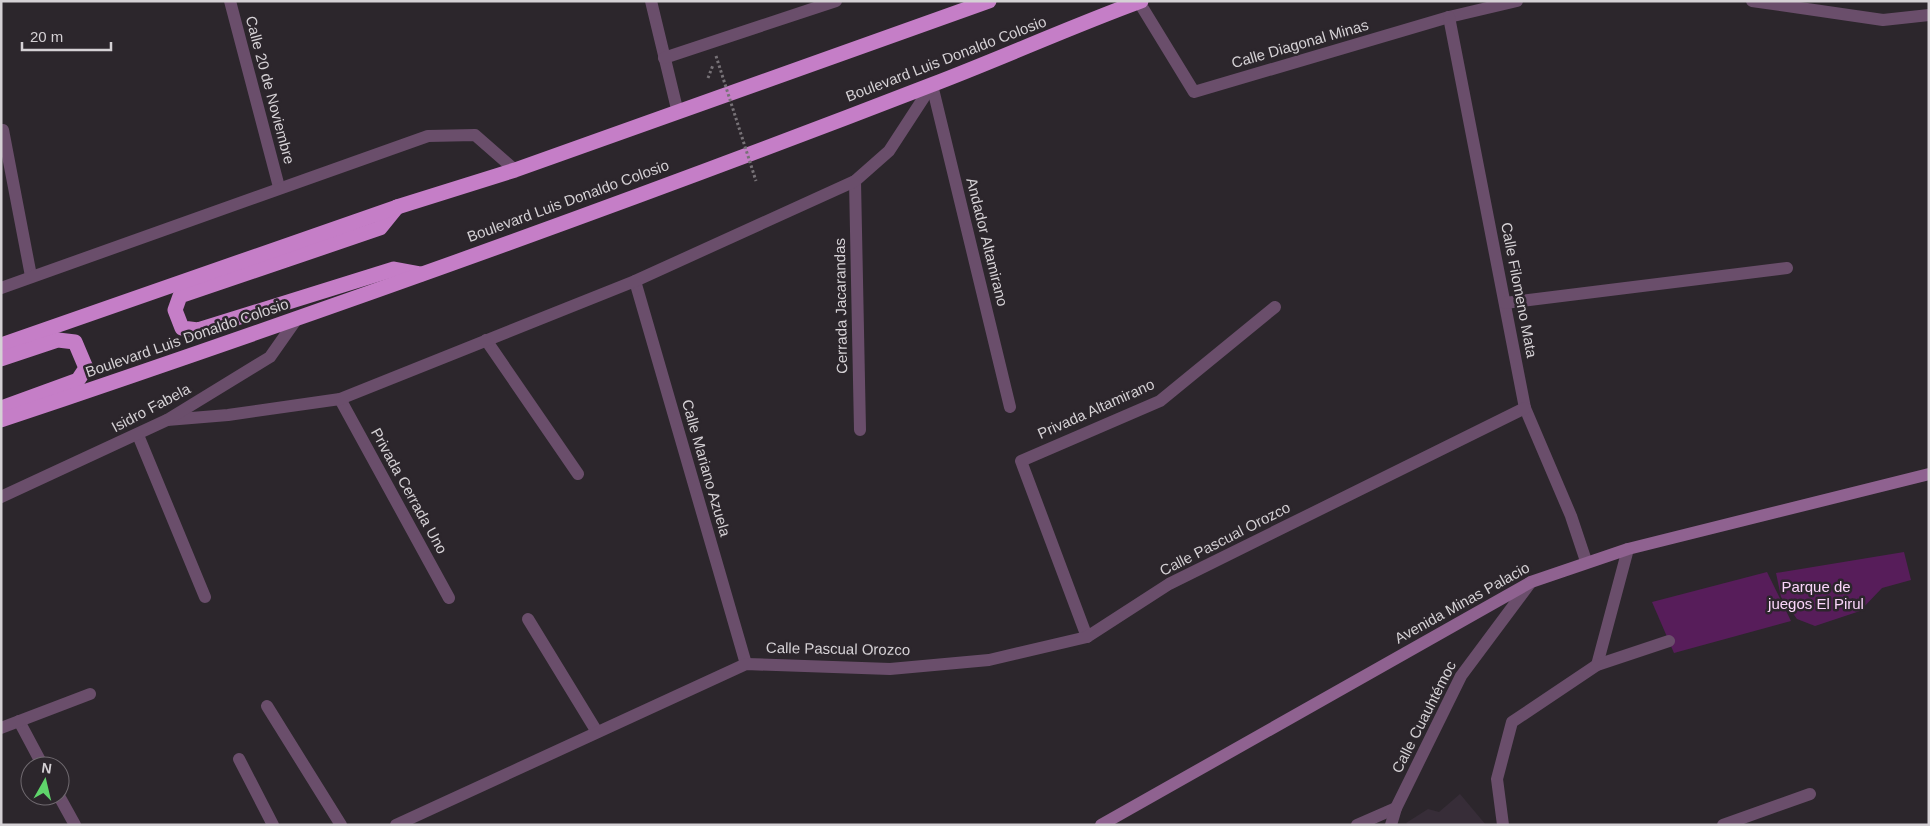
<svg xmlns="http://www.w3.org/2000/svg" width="1930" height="826" font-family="Helvetica,sans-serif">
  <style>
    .built { fill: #372d38 }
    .green { fill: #571d5a }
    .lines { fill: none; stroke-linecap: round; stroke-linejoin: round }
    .path { stroke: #777277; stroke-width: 3; stroke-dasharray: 2.5 2.5; stroke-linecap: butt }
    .street { stroke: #6a4e6b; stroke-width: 12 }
    .secondary { stroke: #8f6290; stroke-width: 12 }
    .highway { stroke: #c57ec7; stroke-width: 15 }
    .path-bridge { stroke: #777277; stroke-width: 3; stroke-dasharray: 2.5 2.5; stroke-linecap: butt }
    .labels { text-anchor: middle; stroke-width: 5; stroke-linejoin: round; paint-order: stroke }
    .street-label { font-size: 15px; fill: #d5d1d5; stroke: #2c262c }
    .park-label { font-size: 15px; fill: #fad5fa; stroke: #2c262c }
  </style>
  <rect width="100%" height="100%" fill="#2c262c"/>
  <path class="built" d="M 1460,794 L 1486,825 L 1408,825 L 1406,823 L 1428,809 L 1439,812 Z"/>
  <g class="green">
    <path d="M 1904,552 L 1911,580 L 1882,588 L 1860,611 L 1815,626 L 1797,619 L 1781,597 L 1776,573 Z"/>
    <path d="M 1767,572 L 1791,621 L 1674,653 L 1652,602 Z"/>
  </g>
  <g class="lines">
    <path class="path" d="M 708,78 L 713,65"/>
    <g class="street">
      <path d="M 230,1 L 279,187"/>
      <path d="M 651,1 L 678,113"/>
      <path d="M 1752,1 L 1883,20 L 1929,15"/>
      <path d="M 1139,2 L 1194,92 L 1449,17 L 1517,1"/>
      <path d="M 1449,17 L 1525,408 L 1571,516 L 1586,561"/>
      <path d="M 664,58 L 836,1"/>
      <path d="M 932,85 L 1010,407"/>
      <path d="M 3,130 L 31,276"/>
      <path d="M 855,181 L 860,430"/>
      <path d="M 635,281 L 746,664"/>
      <path d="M 1,288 L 428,136 L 475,135 L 515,170"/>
      <path d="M 1505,303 L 1787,268"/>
      <path d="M 486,340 L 578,474"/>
      <path d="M 340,399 L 449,598"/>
      <path d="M 167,420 L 228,415 L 340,399 L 635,281 L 855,181 L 889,151 L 932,85"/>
      <path d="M 138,435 L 205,597"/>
      <path d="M 1,497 L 167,420 L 270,357 L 296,320"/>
      <path d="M 528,619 L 597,732"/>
      <path d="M 1087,637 L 1021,461 L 1160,401 L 1275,307"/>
      <path d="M 1597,665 L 1628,549"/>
      <path d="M 267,706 L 341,825"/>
      <path d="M 19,721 L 43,766"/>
      <path d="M 1,728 L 90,694"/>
      <path d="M 239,759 L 273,825"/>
      <path d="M 59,796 L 75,825"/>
      <path d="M 396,825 L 746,664 L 890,669 L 989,660 L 1087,637 L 1169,584 L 1525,408"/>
      <path d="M 1357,825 L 1396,808"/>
      <path d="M 1391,825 L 1396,808 L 1461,676 L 1531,582"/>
      <path d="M 1503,825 L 1497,779 L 1512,722 L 1597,665 L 1669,641"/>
      <path d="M 1723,825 L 1810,794"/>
    </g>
    <path class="secondary" d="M 1101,825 L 1531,582 L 1628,549 L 1929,474"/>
    <g class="highway">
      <path d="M 397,207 L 380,228 L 180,296 L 175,310 L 182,328 L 198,330 L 394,269 L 421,274"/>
      <path d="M 1,345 L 397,207 L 515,170 L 989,1"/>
      <path d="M 1,359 L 58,340 L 75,342 L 86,368 L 78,380 L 1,408"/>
      <path d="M 1,420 C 313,315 624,204 931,85 C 1002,58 1070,27 1141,1"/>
    </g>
    <path class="path-bridge" d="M 716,56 L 756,181"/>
  </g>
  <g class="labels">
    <g class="street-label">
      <text transform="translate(1300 44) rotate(-16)" y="5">Calle Diagonal Minas</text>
      <text transform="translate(946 59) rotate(-21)" y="5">Boulevard Luis Donaldo Colosio</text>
      <text transform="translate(270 90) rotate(75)" y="5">Calle 20 de Noviembre</text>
      <text transform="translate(568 201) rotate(-20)" y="5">Boulevard Luis Donaldo Colosio</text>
      <text transform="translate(987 242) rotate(76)" y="5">Andador Altamirano</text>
      <text transform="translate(1519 290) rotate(79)" y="5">Calle Filomeno Mata</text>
      <text transform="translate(841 306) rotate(-91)" y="5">Cerrada Jacarandas</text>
      <text transform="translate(187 338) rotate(-19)" y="5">Boulevard Luis Donaldo Colosio</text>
      <text transform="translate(151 408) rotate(-28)" y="5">Isidro Fabela</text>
      <text transform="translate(1096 409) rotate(-24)" y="5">Privada Altamirano</text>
      <text transform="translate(706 468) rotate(74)" y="5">Calle Mariano Azuela</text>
      <text transform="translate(409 491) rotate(61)" y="5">Privada Cerrada Uno</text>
      <text transform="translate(1225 539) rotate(-27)" y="5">Calle Pascual Orozco</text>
      <text transform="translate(1462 603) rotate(-29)" y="5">Avenida Minas Palacio</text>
      <text transform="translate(838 649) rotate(1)" y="5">Calle Pascual Orozco</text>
      <text transform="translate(1424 717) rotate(-63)" y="5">Calle Cuauhtémoc</text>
    </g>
    <g class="park-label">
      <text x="1816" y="592">Parque de<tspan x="1816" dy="17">juegos El Pirul</tspan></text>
    </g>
  </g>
  <rect width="1930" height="826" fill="none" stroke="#d5d1d5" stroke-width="5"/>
  <g transform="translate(45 781) rotate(8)"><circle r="24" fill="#2c262c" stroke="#706a70"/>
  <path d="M0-4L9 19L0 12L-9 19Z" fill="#5fd56b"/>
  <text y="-8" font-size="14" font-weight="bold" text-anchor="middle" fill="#d5d1d5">N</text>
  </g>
  <path d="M22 42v8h89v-8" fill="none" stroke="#d5d1d5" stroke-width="2.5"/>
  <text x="30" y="42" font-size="15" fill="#d5d1d5" stroke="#2c262c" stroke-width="4" paint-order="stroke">20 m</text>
</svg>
